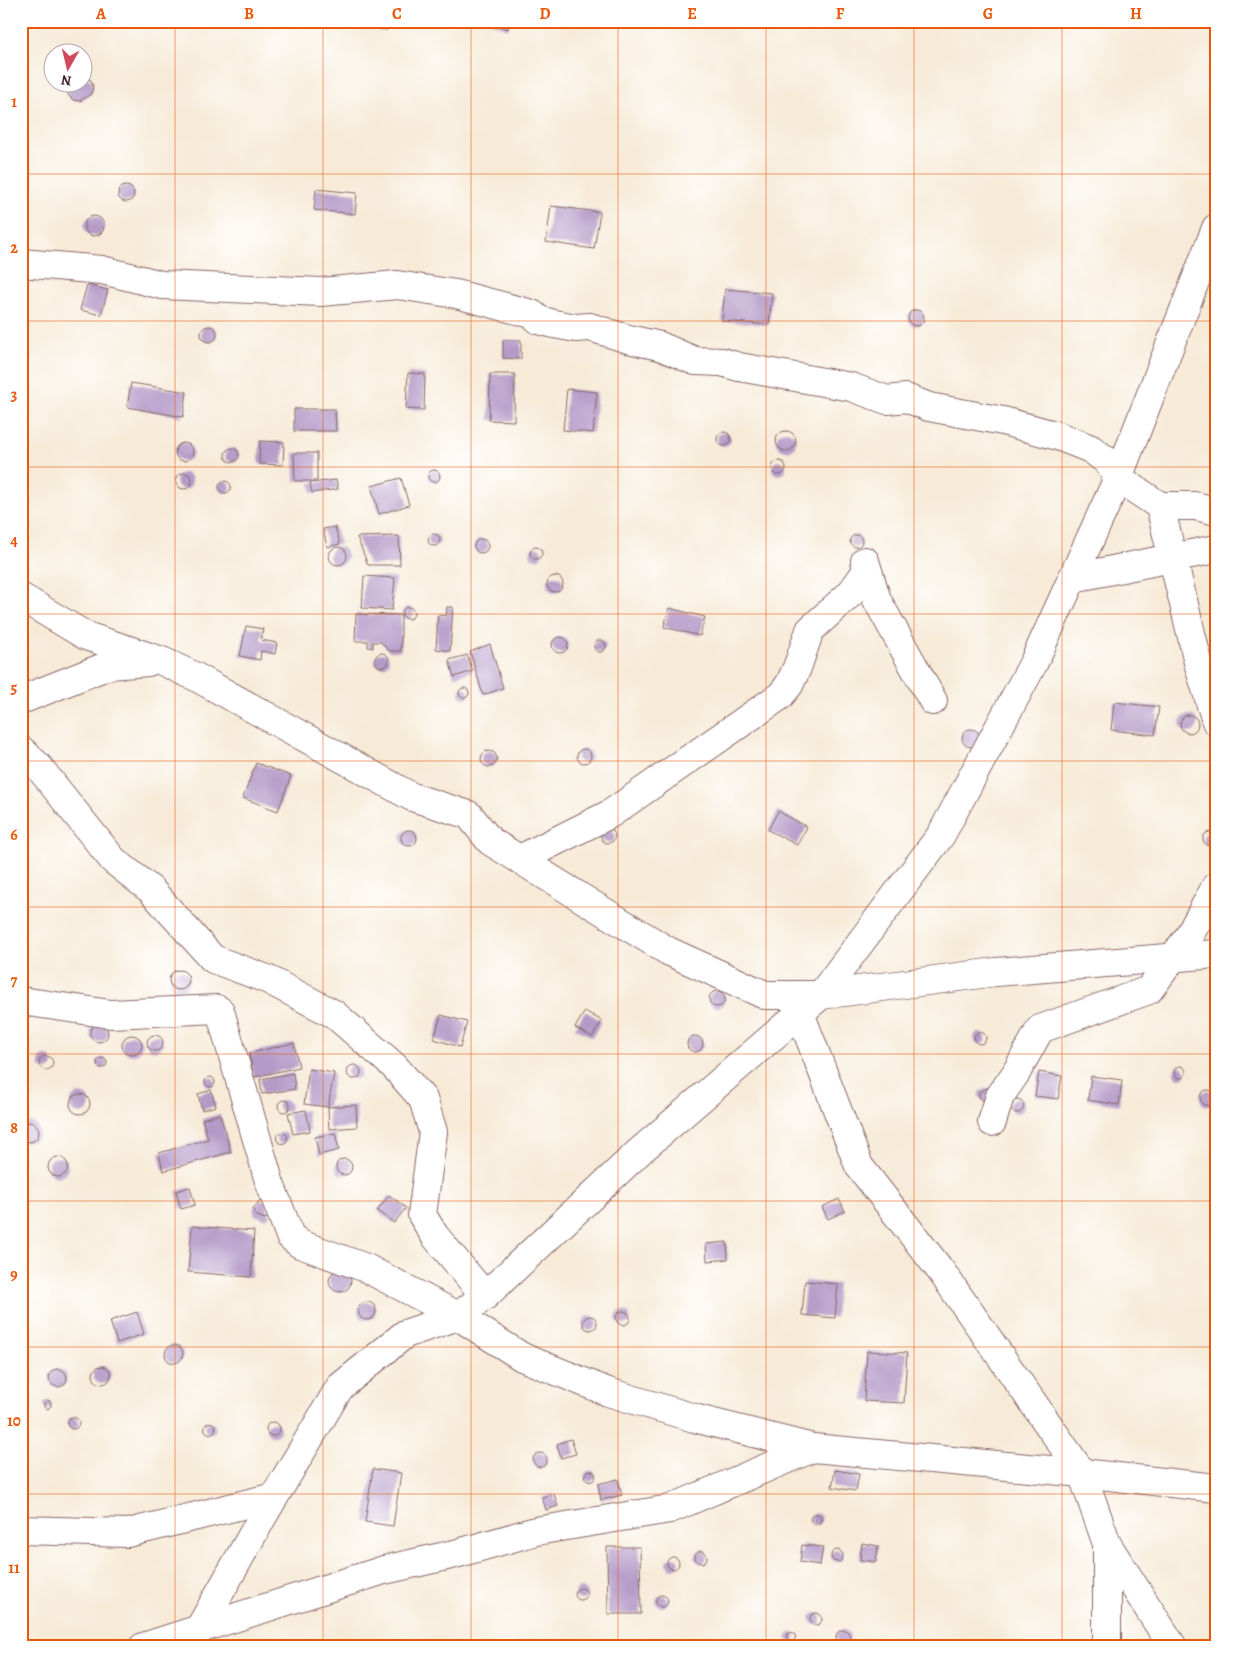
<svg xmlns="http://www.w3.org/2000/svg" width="1237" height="1668" font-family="Alegreya,serif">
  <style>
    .building { fill: #b49ac7 }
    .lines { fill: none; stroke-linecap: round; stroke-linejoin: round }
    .minor-casing { stroke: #876668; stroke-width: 30 }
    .minor { stroke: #fff; stroke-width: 28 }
    .grid { fill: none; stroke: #e8590c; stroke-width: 1; stroke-opacity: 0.55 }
    .neatline { fill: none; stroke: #e8590c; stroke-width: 2 }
    .grid-label { font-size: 16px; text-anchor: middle; font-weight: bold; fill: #e8590c }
  </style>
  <rect width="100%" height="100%" fill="#fff"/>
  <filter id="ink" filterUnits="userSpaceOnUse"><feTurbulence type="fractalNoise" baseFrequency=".02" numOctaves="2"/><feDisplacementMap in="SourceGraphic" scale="10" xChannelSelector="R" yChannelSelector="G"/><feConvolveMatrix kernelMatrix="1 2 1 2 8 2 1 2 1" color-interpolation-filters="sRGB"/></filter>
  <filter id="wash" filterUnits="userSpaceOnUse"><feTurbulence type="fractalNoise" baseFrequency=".0096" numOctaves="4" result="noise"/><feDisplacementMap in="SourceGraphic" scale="20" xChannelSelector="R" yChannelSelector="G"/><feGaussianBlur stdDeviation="1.12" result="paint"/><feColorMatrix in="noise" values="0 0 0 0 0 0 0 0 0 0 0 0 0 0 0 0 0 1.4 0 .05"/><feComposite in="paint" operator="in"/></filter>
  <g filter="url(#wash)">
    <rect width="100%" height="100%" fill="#f7ebd8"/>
    <g id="blocks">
      <g class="building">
        <path d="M 336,21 L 364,21 L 364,25 Z"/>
        <path d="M 373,21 L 388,21 L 387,30 L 372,28 Z"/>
        <path d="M 487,21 L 510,21 L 508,29 Z"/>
        <path d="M 82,75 L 91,80 L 93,87 L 91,94 L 80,101 L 73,100 L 68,95 L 67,82 L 82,82 Z"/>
        <circle cx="126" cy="194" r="8"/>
        <path d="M 316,189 L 357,193 L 355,214 L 314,210 Z"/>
        <path d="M 551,206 L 600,212 L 594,249 L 546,242 Z"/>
        <circle cx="94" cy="226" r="10"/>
        <path d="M 87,285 L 108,290 L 101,315 L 80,310 Z"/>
        <path d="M 725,289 L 772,293 L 769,325 L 722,321 Z"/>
        <circle cx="916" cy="318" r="8"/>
        <circle cx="209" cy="334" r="8"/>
        <path d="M 503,340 L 521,340 L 521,359 L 503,358 Z"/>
        <path d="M 408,373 L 425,374 L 424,410 L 406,409 Z"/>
        <path d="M 490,374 L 515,374 L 514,421 L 489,420 Z"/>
        <path d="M 131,383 L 187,392 L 183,417 L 127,407 Z"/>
        <path d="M 567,389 L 597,392 L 593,433 L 563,430 Z"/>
        <path d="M 294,409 L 335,409 L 336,431 L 294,431 Z"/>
        <circle cx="786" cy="441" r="10"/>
        <circle cx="724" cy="439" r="7"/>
        <path d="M 260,441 L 284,442 L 283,465 L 259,464 Z"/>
        <circle cx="184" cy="452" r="9"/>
        <circle cx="232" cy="455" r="7"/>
        <path d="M 294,453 L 317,453 L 317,481 L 295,481 Z"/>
        <circle cx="779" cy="468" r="7"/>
        <circle cx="434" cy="476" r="6"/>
        <circle cx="184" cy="481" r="8"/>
        <path d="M 401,478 L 409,505 L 379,514 L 371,486 Z"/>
        <path d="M 336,480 L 338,489 L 312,493 L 310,483 Z"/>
        <circle cx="225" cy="487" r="6"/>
        <path d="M 335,527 L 340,544 L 327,547 L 323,529 Z"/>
        <circle cx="434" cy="540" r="6"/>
        <circle cx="856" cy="541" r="6"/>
        <path d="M 399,536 L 400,565 L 368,565 L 357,537 Z"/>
        <circle cx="481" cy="546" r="7"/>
        <circle cx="536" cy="553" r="6"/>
        <circle cx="338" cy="556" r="9"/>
        <circle cx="555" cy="584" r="8"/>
        <path d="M 364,576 L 395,578 L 392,610 L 362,608 Z"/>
        <circle cx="408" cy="613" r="6"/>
        <path d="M 447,607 L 453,607 L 450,651 L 436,649 L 438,615 L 446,616 Z"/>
        <path d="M 669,608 L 705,617 L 700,636 L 664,627 Z"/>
        <path d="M 356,614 L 401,615 L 401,651 L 389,651 L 381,642 L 373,642 L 373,648 L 368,647 L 368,641 L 355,641 Z"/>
        <path d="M 246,626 L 263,629 L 261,640 L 277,643 L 275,654 L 261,651 L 260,660 L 240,656 Z"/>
        <circle cx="560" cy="645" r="8"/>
        <circle cx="600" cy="646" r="6"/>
        <path d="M 490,644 L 503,688 L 483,695 L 470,652 Z"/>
        <circle cx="382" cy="660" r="7"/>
        <path d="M 467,655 L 473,671 L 454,677 L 449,660 Z"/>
        <circle cx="464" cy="693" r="5"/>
        <path d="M 1114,702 L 1159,707 L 1155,735 L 1111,730 Z"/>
        <circle cx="1189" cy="724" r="9"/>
        <circle cx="971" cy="738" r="9"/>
        <circle cx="584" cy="756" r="7"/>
        <circle cx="489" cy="759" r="8"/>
        <path d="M 256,763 L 291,776 L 278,811 L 243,798 Z"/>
        <path d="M 778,811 L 807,827 L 797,845 L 768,830 Z"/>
        <circle cx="608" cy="836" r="7"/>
        <circle cx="409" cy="838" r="8"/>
        <circle cx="1210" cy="839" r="7"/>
        <circle cx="179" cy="980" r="10"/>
        <circle cx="717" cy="999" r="8"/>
        <path d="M 585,1011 L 602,1021 L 592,1037 L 575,1028 Z"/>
        <path d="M 441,1015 L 467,1022 L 460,1047 L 434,1039 Z"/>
        <circle cx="99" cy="1033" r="9"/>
        <circle cx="980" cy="1038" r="6"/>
        <circle cx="155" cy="1043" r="8"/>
        <circle cx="132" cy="1045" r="10"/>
        <circle cx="695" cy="1044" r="8"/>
        <path d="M 294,1043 L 299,1067 L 254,1077 L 249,1053 Z"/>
        <circle cx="46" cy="1063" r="7"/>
        <circle cx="102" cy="1063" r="5"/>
        <circle cx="354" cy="1072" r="7"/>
        <circle cx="1180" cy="1072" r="6"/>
        <path d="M 309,1069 L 334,1073 L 328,1107 L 304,1104 Z"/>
        <path d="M 1039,1072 L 1062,1076 L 1058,1099 L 1035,1096 Z"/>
        <path d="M 293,1073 L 295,1089 L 262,1094 L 260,1079 Z"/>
        <path d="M 1091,1076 L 1122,1080 L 1119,1105 L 1088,1100 Z"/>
        <circle cx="210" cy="1082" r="5"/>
        <path d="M 987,1088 L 992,1089 L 986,1103 L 979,1097 L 979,1092 Z"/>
        <path d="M 211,1090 L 216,1106 L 202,1110 L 198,1094 Z"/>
        <circle cx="1208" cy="1098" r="8"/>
        <circle cx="80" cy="1104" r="10"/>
        <circle cx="1017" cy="1106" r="7"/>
        <circle cx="284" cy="1106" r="6"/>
        <path d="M 356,1105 L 357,1127 L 329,1129 L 328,1107 Z"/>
        <path d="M 306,1110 L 310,1131 L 293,1134 L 288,1113 Z"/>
        <path d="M 220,1114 L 231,1152 L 163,1171 L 159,1153 L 208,1139 L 202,1119 Z"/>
        <circle cx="29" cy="1132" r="10"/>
        <circle cx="282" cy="1138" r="5.5"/>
        <path d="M 335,1133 L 339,1150 L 319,1155 L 315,1137 Z"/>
        <circle cx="58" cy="1167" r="10"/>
        <circle cx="344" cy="1167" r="8"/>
        <path d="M 190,1187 L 195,1205 L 181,1209 L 176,1191 Z"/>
        <path d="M 389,1195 L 406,1208 L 394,1223 L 377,1211 Z"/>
        <path d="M 839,1199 L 845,1211 L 828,1219 L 822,1207 Z"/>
        <path d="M 260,1200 L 266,1201 L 270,1216 L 265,1219 L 255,1215 L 253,1209 Z"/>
        <path d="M 192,1226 L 254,1231 L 251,1277 L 188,1272 Z"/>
        <path d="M 727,1242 L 728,1259 L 707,1261 L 706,1244 Z"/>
        <circle cx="340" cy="1281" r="11"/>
        <path d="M 805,1281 L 838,1284 L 835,1318 L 802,1315 Z"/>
        <circle cx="367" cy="1311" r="9"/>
        <circle cx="623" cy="1318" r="7"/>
        <path d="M 137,1312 L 144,1334 L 117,1343 L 110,1321 Z"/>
        <circle cx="590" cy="1323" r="7"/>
        <circle cx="174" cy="1354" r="9"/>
        <path d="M 867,1351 L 907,1353 L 904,1403 L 864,1401 Z"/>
        <circle cx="102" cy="1375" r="9"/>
        <circle cx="58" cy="1378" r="9"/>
        <path d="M 47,1400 L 51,1402 L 51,1406 L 48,1409 L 44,1407 L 44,1403 Z"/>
        <circle cx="73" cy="1423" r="6"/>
        <circle cx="273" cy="1429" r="7"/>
        <circle cx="210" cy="1428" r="5.5"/>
        <path d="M 571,1439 L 576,1454 L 561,1458 L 557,1444 Z"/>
        <circle cx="540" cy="1460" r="7"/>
        <path d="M 373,1469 L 401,1473 L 393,1526 L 365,1522 Z"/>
        <path d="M 835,1470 L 859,1474 L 856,1491 L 832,1487 Z"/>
        <circle cx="590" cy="1476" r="5.5"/>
        <path d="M 618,1479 L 622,1495 L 601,1500 L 598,1484 Z"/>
        <path d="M 554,1494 L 558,1506 L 546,1510 L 542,1497 Z"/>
        <circle cx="816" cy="1519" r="5.5"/>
        <path d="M 862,1543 L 878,1546 L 876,1562 L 860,1560 Z"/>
        <path d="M 802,1545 L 823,1547 L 820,1565 L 800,1562 Z"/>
        <path d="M 607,1547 L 640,1547 L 641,1614 L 608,1614 Z"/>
        <circle cx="837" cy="1556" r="6"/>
        <circle cx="701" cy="1557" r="6"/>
        <circle cx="673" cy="1563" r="6"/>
        <circle cx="581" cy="1594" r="6"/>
        <circle cx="662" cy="1601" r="6"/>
        <circle cx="816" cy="1619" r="6"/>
        <circle cx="843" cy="1637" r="7"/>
        <circle cx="791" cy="1637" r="4.5"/>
        <path d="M 936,1642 L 958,1646 L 958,1647 L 936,1647 Z"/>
      </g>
    </g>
  </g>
  <g filter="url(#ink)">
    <use href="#blocks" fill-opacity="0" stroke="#876668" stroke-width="1"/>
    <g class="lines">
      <g class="minor-casing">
        <g id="minor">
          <path d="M 21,263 L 102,270 L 162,285 L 321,292 L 397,285 L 456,294 L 532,314 L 539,320 L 554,324 L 576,328 L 590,327 L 628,339 L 660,346 L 695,361 L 722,362 L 739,367 L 851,387 L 887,400 L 906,398 L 929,407 L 1003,421 L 1058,436 L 1091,449 L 1107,461 L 1118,478 L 1160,506 L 1195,506 L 1216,511"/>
          <path d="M 1160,506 L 1199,666 L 1216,721"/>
          <path d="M 865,561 L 877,600 L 933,701"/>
          <path d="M 1073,578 L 1216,549"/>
          <path d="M 21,597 L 86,636 L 162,661 L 196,677 L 412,797 L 469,815 L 490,841 L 593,905 L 668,951 L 765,995 L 821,995 L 996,972 L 1216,954"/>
          <path d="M 21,700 L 109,665 L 148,662"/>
          <path d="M 21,750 L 38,766 L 113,860 L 151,890 L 213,959 L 267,979 L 334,1014 L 394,1066 L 423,1099 L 433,1132 L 422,1215 L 435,1236 L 485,1296"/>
          <path d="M 520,859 L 610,814 L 780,696 L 789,685 L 797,668 L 810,630 L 850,594 L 866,572"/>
          <path d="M 21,1001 L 111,1014 L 217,1009 L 220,1011 L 269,1181 L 290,1236 L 300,1244 L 366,1268 L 458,1316 L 522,1357 L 608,1392 L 694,1418 L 813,1448 L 1082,1473 L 1216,1488"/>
          <path d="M 800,1013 L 859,1166 L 941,1271 L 1082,1473 L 1107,1544 L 1107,1647"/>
          <path d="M 992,1122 L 1000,1096 L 1016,1073 L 1040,1029 L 1149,990 L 1189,936 L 1216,886"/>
          <path d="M 21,1530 L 128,1533 L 274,1497"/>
          <path d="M 1107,1544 L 1173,1647"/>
          <path d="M 143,1647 L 384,1570 L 455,1554 L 536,1531 L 670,1509 L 813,1448"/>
          <path d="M 189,1647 L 267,1509 L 340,1387 L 405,1334 L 458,1316 L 485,1296 L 640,1151 L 821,995 L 941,835 L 1034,662 L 1118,478 L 1216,228"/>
        </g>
      </g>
      <use href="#minor" class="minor"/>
    </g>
  </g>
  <path class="grid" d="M 175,21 L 175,1647M 323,21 L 323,1647M 471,21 L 471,1647M 618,21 L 618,1647M 766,21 L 766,1647M 914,21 L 914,1647M 1062,21 L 1062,1647M 21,174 L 1216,174M 21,321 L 1216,321M 21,467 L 1216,467M 21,614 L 1216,614M 21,761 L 1216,761M 21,907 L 1216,907M 21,1054 L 1216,1054M 21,1201 L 1216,1201M 21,1347 L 1216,1347M 21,1494 L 1216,1494"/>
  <rect width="1237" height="1668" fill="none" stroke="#fff" stroke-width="55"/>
  <g transform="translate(68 68) rotate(188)"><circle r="24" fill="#ffffff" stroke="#b7a5aa"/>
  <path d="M0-4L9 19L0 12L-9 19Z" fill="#d1495b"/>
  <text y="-8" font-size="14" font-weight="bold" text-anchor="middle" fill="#4a1f2b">N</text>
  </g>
  <rect x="28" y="28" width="1182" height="1612" class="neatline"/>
  <g class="grid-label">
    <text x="101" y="19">A</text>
    <text x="249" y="19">B</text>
    <text x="397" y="19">C</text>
    <text x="545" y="19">D</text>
    <text x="692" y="19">E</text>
    <text x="840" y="19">F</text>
    <text x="988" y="19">G</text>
    <text x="1136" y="19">H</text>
    <text x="14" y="107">1</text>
    <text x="14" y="253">2</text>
    <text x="14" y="400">3</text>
    <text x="14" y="546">4</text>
    <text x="14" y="693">5</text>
    <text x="14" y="840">6</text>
    <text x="14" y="986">7</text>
    <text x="14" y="1133">8</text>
    <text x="14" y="1280">9</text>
    <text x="14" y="1426">10</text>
    <text x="14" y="1573">11</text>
  </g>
</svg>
